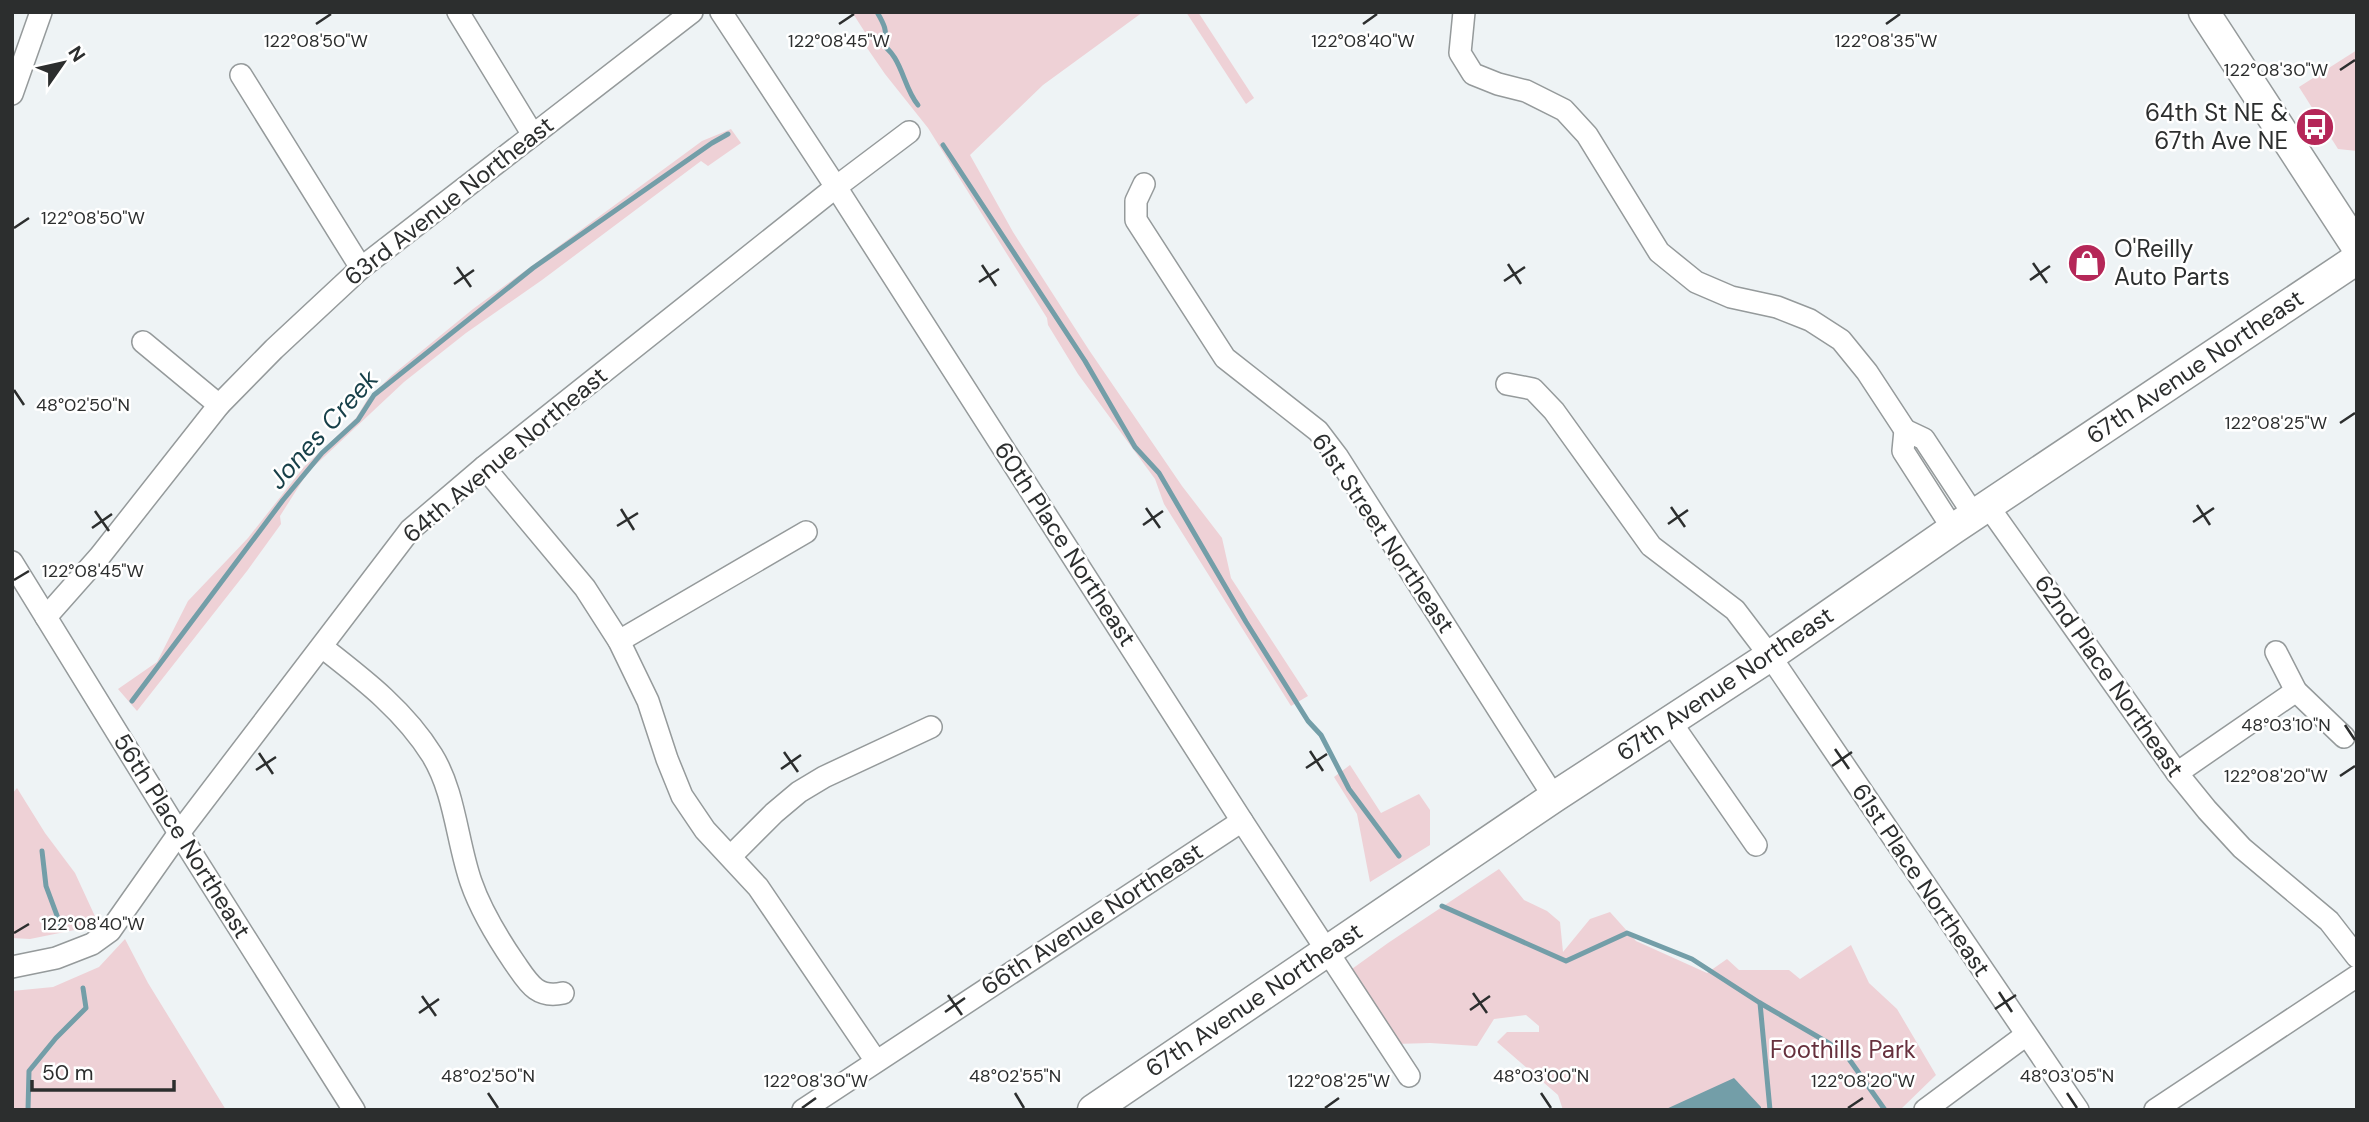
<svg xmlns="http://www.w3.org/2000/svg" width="2369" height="1122" font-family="'DM Sans',sans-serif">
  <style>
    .green { fill: #eed1d6 }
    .water { fill: #739ea8 }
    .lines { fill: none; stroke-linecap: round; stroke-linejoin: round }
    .stream { stroke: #739ea8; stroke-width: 5 }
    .street-casing { stroke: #959a9b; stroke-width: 24 }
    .secondary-casing { stroke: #959a9b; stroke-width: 33 }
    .street { stroke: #fff; stroke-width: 21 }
    .secondary { stroke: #fff; stroke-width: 30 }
    .ticks { fill: none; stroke: #2c2e2e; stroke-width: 2.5 }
    .labels { text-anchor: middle; stroke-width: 5; stroke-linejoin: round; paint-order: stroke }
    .poi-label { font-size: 24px; fill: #2c2e2e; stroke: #fff; text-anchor: end }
    .street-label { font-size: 24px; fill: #2c2e2e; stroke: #fff }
    .park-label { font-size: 24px; fill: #66303d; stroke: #fff }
    .water-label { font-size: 26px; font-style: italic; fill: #163f48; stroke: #fff }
    .ticks-label { font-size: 18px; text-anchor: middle; fill: #2c2e2e; stroke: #fff; stroke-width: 5; stroke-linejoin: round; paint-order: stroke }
  </style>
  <rect width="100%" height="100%" fill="#eef3f5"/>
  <g class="green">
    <path d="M 852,12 L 1143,12 L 1043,85 L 970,155 L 1013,232 L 1089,350 L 1182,486 L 1222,538 L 1231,578 L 1308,696 L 1291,706 L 1164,504 L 1155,479 L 1078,374 L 1048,325 L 1047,318 L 928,128 L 885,74 L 865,45 L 868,37 Z"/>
    <path d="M 1186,12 L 1198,12 L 1254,98 L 1246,104 Z"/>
    <path d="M 2357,50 L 2357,151 L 2338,149 L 2299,87 Z"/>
    <path d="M 731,129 L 741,143 L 708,166 L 701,161 L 542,280 L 466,333 L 404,382 L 308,472 L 280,516 L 281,524 L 247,571 L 137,711 L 118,689 L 157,662 L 188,601 L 248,538 L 304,467 L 356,418 L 367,400 L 391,376 L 473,309 L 683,155 L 702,141 Z"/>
    <path d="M 1350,765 L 1381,813 L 1419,794 L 1430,810 L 1430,845 L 1370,882 L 1357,814 L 1334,777 Z"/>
    <path d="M 17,788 L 45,833 L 75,873 L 99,925 L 30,939 L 12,938 L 12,794 Z"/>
    <path d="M 1499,869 L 1524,900 L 1547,911 L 1560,922 L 1563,952 L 1590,919 L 1610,912 L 1636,941 L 1707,973 L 1727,959 L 1739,970 L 1789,970 L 1800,979 L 1851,945 L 1869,983 L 1897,1009 L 1936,1075 L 1900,1110 L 1563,1110 L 1558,1095 L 1497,1042 L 1507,1032 L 1539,1032 L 1539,1026 L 1526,1015 L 1494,1019 L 1477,1046 L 1430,1043 L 1395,1044 L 1338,979 L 1388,943 Z"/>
    <path d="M 125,939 L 148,983 L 226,1110 L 12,1110 L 12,991 L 53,987 L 99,967 Z"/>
  </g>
  <path class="water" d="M 1734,1078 L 1761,1107 L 1761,1110 L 1664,1110 Z"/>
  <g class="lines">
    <g class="stream">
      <path d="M 877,12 C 884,24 888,31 884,45"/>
      <path d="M 878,42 C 903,55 902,86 918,105"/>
      <path d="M 943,145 L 1085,361 L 1135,447 L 1159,473 L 1246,622 L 1308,721 L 1321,735 L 1349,789 L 1399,856"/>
      <path d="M 132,701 L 283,500 L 322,453 L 358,420 L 374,395 L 533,268 L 712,143 L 728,134"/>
      <path d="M 42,851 L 46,886 L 62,929"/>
      <path d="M 1442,906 L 1566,961 L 1627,933 L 1692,959 L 1760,1003 L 1844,1052 L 1885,1110"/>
      <path d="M 1760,1003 L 1770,1110"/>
      <path d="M 28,1110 L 29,1071 L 56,1038 L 86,1008 L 83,988"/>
    </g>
    <g class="street-casing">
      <g id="street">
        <path d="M 458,12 L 533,135"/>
        <path d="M 721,12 L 836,187 L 1242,821 L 1409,1076"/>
        <path d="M 1464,12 L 1460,53 L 1473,74 L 1498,84 L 1526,91 L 1564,110 L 1587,135 L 1659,252 L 1696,282 L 1731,297 L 1777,307 L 1810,320 L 1841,340 L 1867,372 L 1905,430"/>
        <path d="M 241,75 L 361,268"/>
        <path d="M 12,94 L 41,12"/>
        <path d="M 1144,184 L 1136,201 L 1136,220 L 1225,358 L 1318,431 L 1337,456 L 1554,797"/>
        <path d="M 143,342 L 219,405"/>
        <path d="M 1507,384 L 1533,389 L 1554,411 L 1651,546 L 1735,610 L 1770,656 L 2078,1110"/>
        <path d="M 484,467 L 585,588 L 619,641 L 648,701 L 667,759 L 682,796 L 705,830 L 758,887 L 876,1061"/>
        <path d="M 1988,506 L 2177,773 L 2207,810 L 2242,848 L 2329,921 L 2357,957"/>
        <path d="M 1953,529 L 1903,451 L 1905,430 L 1924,439 L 1974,515"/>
        <path d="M 12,562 L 179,833 L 354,1110"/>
        <path d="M 46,617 L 100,556 L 219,405 L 274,349 L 361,268 L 692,12"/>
        <path d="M 619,641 L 806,532"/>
        <path d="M 322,647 C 363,679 404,710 432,755 C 455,792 457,842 471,882 C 481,911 497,937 514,962 C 528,982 536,999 563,993"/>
        <path d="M 2276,652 L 2296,691 L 2344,737"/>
        <path d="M 1670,721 L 1756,845"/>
        <path d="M 2177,773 L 2296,691"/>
        <path d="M 731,856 L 774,813 L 799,792 L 824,777 L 931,727"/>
        <path d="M 12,967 L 56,958 L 92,944 L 110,931 L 179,833 L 410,530 L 484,467 L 836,187 L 909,132"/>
        <path d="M 803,1110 L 1242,821"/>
        <path d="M 1925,1110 L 2026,1035"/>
        <path d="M 2155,1110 L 2357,976"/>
      </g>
    </g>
    <g class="secondary-casing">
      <g id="secondary">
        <path d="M 2204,12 L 2357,247"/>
        <path d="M 1093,1110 L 1554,797 L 1770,656 L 1953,529 L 2357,259"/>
      </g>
    </g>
    <use href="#street" class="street"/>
    <use href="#secondary" class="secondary"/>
  </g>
  <path class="ticks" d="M 316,24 L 331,14M 839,24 L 854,14M 1363,24 L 1377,14M 1886,24 L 1900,14M 2340,70 L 2355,60M 14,228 L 29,218M 2033,263 L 2047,283M 1508,264 L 1521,284M 982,265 L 996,286M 457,267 L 471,287M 2030,280 L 2050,266M 1504,281 L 1525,267M 979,282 L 999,269M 454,284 L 474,270M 14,390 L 24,405M 2340,423 L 2355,413M 2197,505 L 2210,525M 1671,507 L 1685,527M 1146,508 L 1160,528M 621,509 L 634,530M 95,511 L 109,531M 2193,522 L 2214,508M 1668,524 L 1688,510M 1143,525 L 1163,511M 617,526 L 638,513M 92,528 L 112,514M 14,580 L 29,571M 2345,725 L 2355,740M 1835,749 L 1849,769M 1310,751 L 1323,771M 784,752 L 798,772M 259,753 L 273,774M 1832,766 L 1852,752M 1306,768 L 1327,754M 781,769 L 801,755M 256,770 L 276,757M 2340,776 L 2355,766M 14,933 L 29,924M 1999,992 L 2012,1012M 1473,993 L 1487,1013M 948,995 L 962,1015M 422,996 L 436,1016M 1995,1009 L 2016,995M 1470,1010 L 1490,996M 945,1012 L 965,998M 419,1013 L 439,999M 488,1093 L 498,1108M 1015,1093 L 1024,1108M 1541,1093 L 1551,1108M 2067,1093 L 2077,1108M 802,1108 L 816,1098M 1325,1108 L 1339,1098M 1848,1108 L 1863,1098"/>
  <defs>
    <g id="bus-disc" transform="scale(2.0125)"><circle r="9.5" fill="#b52758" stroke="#fff"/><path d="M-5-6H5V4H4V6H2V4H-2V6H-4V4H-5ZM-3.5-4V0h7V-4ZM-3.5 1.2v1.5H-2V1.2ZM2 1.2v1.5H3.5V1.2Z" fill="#fff"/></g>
    <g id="shop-disc" transform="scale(2.0125)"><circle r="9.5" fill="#b52758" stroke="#fff"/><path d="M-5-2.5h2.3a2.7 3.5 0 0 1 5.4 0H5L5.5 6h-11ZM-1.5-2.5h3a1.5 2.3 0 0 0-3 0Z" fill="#fff"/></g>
  </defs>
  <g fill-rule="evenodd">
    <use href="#bus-disc" x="2315" y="127"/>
    <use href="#shop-disc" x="2087" y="263"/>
  </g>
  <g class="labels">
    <g class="poi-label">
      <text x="2288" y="121">64th St NE &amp;<tspan x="2288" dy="28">67th Ave NE</tspan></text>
      <text x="2114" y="257" text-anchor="start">O'Reilly<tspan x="2114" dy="28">Auto Parts</tspan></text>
    </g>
    <g class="street-label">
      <text transform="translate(449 201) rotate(-38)" y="8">63rd Avenue Northeast</text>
      <text transform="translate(2195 367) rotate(-34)" y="8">67th Avenue Northeast</text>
      <text transform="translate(505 455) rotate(-40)" y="8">64th Avenue Northeast</text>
      <text transform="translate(1383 533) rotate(56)" y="8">61st Street Northeast</text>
      <text transform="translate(1065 544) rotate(57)" y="8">60th Place Northeast</text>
      <text transform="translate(2109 676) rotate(55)" y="8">62nd Place Northeast</text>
      <text transform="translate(1725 684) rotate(-34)" y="8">67th Avenue Northeast</text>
      <text transform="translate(182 836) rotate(58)" y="8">56th Place Northeast</text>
      <text transform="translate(1921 880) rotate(56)" y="8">61st Place Northeast</text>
      <text transform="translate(1092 919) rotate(-33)" y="8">66th Avenue Northeast</text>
      <text transform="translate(1254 1000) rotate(-34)" y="8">67th Avenue Northeast</text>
    </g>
    <g class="park-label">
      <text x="1843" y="1058">Foothills Park</text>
    </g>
    <g class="water-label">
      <text transform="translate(323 429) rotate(-48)" y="9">Jones Creek</text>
    </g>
  </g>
  <g class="ticks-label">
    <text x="316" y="47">122°08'50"W</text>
    <text x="839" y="47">122°08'45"W</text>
    <text x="1363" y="47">122°08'40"W</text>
    <text x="1886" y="47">122°08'35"W</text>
    <text x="2276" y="76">122°08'30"W</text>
    <text x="93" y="224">122°08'50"W</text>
    <text x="83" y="411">48°02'50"N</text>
    <text x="2276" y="429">122°08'25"W</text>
    <text x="93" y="577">122°08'45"W</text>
    <text x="2286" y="731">48°03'10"N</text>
    <text x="2276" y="782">122°08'20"W</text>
    <text x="93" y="930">122°08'40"W</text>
    <text x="488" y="1082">48°02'50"N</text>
    <text x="1015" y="1082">48°02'55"N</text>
    <text x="1541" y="1082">48°03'00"N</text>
    <text x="2067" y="1082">48°03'05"N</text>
    <text x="816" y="1087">122°08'30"W</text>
    <text x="1339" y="1087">122°08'25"W</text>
    <text x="1863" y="1087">122°08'20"W</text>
  </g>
  <rect width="2369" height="1122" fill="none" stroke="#2c2e2e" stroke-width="28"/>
  <g transform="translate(63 63) rotate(56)" stroke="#ffffff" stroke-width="5" paint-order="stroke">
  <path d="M0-5L12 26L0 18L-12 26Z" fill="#2c2e2e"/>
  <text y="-10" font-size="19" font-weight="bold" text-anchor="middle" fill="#2c2e2e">N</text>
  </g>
  <path d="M32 1080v10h142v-10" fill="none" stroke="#2c2e2e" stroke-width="3.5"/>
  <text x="42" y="1080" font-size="21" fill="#2c2e2e" stroke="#ffffff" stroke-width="5" paint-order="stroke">50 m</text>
</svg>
